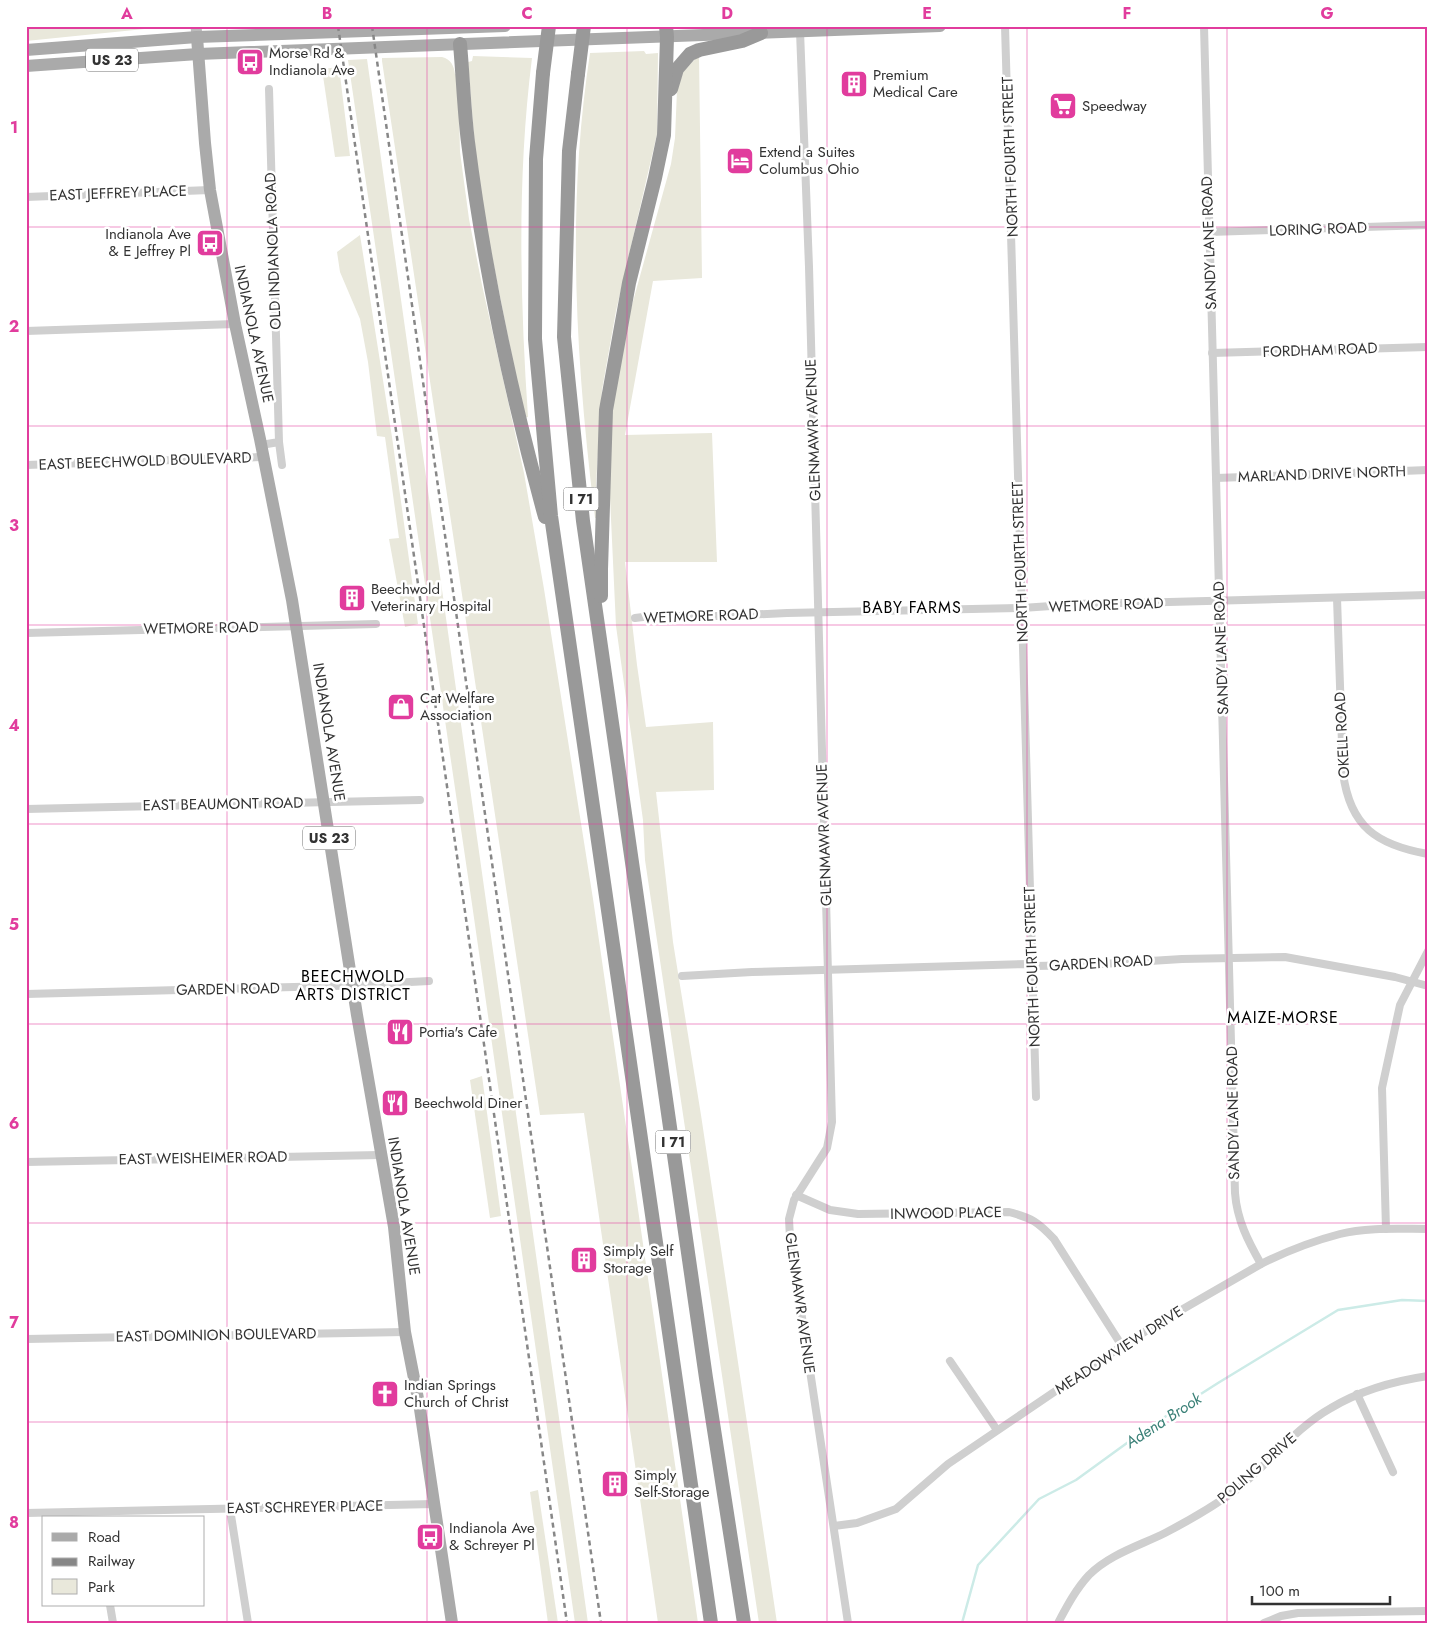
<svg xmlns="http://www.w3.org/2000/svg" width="1454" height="1649" font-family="Jost,sans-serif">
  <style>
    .green { fill: #e9e8db }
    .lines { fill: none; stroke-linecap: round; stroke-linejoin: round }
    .stream { stroke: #ccebe7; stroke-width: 2.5 }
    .street { stroke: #cfcfcf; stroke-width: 8 }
    .secondary { stroke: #bcbcbc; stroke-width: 11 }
    .primary { stroke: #aaa; stroke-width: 12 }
    .highway { stroke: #999; stroke-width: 14 }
    .rail { stroke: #878787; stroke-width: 2.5; stroke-dasharray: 5 4; stroke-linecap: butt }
    .highway-bridge { stroke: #999; stroke-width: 14 }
    .grid { fill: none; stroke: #e13c9d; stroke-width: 1; stroke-opacity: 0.55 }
    .labels { text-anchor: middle; stroke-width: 5; stroke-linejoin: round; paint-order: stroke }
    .shield { fill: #fff; stroke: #707070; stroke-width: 1 }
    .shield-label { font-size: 14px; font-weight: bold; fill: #323232 }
    .poi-label { font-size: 15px; fill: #323232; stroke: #fff; text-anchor: start }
    .street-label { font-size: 15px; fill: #323232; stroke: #fff }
    .neighbourhood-label { font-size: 16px; letter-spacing: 1px; fill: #000; stroke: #fff }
    .water-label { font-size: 16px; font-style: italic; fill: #3a8077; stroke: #fff }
    .neatline { fill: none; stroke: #e13c9d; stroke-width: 2 }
    .grid-label { font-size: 16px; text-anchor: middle; font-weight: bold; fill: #e13c9d }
  </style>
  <rect width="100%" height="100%" fill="#fff"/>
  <g class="green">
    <path d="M 26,26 L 174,26 L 26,41 Z"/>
    <path d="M 644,51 L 646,54 L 658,53 L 657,134 L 616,311 L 602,390 L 596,484 L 597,518 L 595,518 C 576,361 566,210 590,53 Z"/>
    <path d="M 699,55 L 702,278 L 653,281 L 625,435 L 712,433 L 717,562 L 625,562 L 637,665 L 646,727 L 713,722 L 714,790 L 656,792 L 673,942 L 701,1115 L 777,1623 L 759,1623 L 645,860 L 643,820 L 616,626 L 609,476 L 613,398 L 627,323 L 671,164 L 675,138 L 677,90 L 683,72 Z"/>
    <path d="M 473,56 L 532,58 C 517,177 520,298 528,417 L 524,418 L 478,185 L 468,62 L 472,61 Z"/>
    <path d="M 442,57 C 451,59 454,66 455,74 L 458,74 L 460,152 L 469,219 L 482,285 L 524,473 L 544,589 L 593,899 L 698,1623 L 658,1623 L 584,1113 L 540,1115 L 382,61 L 382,58 Z"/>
    <path d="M 367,59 L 588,1623 L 575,1623 L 472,904 L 348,60 Z"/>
    <path d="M 339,67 L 350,156 L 335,157 L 322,69 Z"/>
    <path d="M 360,235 L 392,437 L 418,624 L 405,627 L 389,539 L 399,538 L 385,437 L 377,436 L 368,362 L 360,319 L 340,272 L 337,252 Z"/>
    <path d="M 482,1076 L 501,1216 L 490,1218 L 470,1080 Z"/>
    <path d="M 538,1490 L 558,1623 L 548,1623 L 530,1492 Z"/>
  </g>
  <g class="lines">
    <path class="stream" d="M 962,1623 L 978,1565 L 1039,1499 L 1076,1480 L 1149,1427 L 1218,1383 L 1338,1310 L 1402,1300 L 1428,1301"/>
    <g class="street">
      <path d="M 1005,26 L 1036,1097"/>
      <path d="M 1204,26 L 1235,1193 C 1237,1220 1248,1241 1261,1264"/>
      <path d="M 800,31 L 809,267 L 832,1122 L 827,1148 L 794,1200 L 789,1219 L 790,1238 L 848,1623"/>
      <path d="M 26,197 L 210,190"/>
      <path d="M 1209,232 L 1428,225"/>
      <path d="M 26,331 L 235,324"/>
      <path d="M 1212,353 L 1428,347"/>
      <path d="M 279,442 L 282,465"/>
      <path d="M 261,445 L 279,442 L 269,89"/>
      <path d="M 26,465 L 264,457"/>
      <path d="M 1216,478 L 1428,470"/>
      <path d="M 1337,598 L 1343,773 C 1350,827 1377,845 1428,854"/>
      <path d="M 635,618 L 651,616 L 722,616 L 787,613 L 1022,608 L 1095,603 L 1132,603 L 1428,595"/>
      <path d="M 26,633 L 376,624"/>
      <path d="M 26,809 L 420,800"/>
      <path d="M 682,976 L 752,972 L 1028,964 L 1034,966 L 1086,965 L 1182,959 L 1285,957 L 1395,977 L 1428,986"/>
      <path d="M 26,994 L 334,986 L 429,981"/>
      <path d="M 26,1162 L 380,1155"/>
      <path d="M 796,1195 L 830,1210 L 858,1214 L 1009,1212 C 1032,1218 1038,1222 1054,1239 L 1122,1346"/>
      <path d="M 1386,1229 L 1382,1088 L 1400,1005 L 1428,951"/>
      <path d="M 26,1339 L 405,1332"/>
      <path d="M 950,1361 L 997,1430"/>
      <path d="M 1357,1394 L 1393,1472"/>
      <path d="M 230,1509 L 248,1623"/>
      <path d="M 26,1513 L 434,1504"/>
      <path d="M 834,1526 L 857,1523 L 896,1509 L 948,1464 L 1122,1346 L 1157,1324 L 1261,1264 C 1285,1252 1313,1241 1340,1234 C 1366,1227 1400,1229 1428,1229"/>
      <path d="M 110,1605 L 113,1623"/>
      <path d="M 1058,1623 C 1067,1606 1076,1589 1089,1575 C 1110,1554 1139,1546 1165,1533 C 1190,1520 1214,1506 1236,1490 C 1269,1464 1295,1428 1331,1408 C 1361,1390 1394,1381 1428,1376"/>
      <path d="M 1264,1623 L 1281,1616 L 1298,1613 L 1428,1611"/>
    </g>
    <path class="secondary" d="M 196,26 L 197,37"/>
    <g class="primary">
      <path d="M 197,37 L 205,143 L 210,190 L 235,324 L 260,439 L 292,600 L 357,1015 L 394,1227 L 405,1332 L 420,1409 L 452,1623"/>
      <path d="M 26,50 L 197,37 L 505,26"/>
      <path d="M 26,66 L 198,54 L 940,26"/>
    </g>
    <g class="highway">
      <path d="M 460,44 C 463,77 464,110 468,142 C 484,269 511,394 545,517"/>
      <path d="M 543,73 L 536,159 L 535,339 L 551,516 L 711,1623"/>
      <path d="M 578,74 L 569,151 L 564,337 L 583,521 L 706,1378 L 744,1623"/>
      <path d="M 671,89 L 677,69 L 690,54 L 699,50 L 742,41 L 761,33"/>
      <path d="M 601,596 L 601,569 L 606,410 L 629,283 L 655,178 L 664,135 L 667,37 L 666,26"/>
    </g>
    <g class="rail">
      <path d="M 338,26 L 567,1623"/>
      <path d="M 372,26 L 601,1623"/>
    </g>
    <g class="highway-bridge">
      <path d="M 543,73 L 549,26"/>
      <path d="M 578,74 L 584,26"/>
    </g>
  </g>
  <path class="grid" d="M 227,26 L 227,1623M 427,26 L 427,1623M 627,26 L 627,1623M 827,26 L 827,1623M 1027,26 L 1027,1623M 1227,26 L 1227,1623M 26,227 L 1428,227M 26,426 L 1428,426M 26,625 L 1428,625M 26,824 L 1428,824M 26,1024 L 1428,1024M 26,1223 L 1428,1223M 26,1422 L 1428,1422"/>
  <defs>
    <g id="bus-square" transform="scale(1.4375)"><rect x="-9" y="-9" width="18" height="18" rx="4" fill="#e13c9d" stroke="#fff"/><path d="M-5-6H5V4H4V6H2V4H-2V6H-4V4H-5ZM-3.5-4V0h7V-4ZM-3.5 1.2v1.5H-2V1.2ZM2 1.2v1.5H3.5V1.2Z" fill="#fff"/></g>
    <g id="building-square" transform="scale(1.4375)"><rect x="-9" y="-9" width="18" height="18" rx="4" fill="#e13c9d" stroke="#fff"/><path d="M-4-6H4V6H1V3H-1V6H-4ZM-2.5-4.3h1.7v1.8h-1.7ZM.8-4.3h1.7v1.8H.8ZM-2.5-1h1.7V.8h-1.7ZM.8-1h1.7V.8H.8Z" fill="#fff"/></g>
    <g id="supermarket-square" transform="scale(1.4375)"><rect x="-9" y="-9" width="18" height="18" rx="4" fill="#e13c9d" stroke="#fff"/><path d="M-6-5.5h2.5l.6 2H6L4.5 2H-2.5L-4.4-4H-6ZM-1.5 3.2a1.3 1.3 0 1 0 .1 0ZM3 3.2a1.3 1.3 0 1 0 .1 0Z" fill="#fff"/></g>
    <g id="hotel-square" transform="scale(1.4375)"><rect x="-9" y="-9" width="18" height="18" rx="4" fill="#e13c9d" stroke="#fff"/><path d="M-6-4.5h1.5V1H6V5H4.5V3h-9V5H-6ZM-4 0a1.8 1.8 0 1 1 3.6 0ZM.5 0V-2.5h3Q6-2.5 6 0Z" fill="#fff"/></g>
    <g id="shop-square" transform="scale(1.4375)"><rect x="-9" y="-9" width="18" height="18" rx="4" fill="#e13c9d" stroke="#fff"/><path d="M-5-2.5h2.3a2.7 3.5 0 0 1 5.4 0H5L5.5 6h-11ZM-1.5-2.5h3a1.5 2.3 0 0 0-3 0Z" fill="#fff"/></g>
    <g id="restaurant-square" transform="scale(1.4375)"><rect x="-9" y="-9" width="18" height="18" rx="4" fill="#e13c9d" stroke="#fff"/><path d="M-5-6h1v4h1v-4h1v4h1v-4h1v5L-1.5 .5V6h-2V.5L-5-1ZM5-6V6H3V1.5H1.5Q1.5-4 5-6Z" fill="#fff"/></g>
    <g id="church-square" transform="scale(1.4375)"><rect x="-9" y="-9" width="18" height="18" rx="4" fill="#e13c9d" stroke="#fff"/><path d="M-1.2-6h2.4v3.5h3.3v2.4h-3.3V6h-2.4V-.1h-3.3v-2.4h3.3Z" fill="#fff"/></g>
  </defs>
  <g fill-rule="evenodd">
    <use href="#bus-square" x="250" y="62"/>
    <use href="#building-square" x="854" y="84"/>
    <use href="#supermarket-square" x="1063" y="106"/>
    <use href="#hotel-square" x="740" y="161"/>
    <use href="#bus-square" x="210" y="243"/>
    <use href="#building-square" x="352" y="598"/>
    <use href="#shop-square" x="401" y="707"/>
    <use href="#restaurant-square" x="400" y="1032"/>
    <use href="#restaurant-square" x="395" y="1103"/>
    <use href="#building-square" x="584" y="1260"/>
    <use href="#church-square" x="385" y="1394"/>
    <use href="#building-square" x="615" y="1484"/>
    <use href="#bus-square" x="430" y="1537"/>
  </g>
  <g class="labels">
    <g class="shield">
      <rect x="86" y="48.5" width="52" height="23" rx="4"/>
      <rect x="563.5" y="487.5" width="35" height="23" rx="4"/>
      <rect x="303" y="826.5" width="52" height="23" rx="4"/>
      <rect x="655.5" y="1130.5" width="35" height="23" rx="4"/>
    </g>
    <g class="shield-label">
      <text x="112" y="65">US 23</text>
      <text x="581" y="504">I 71</text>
      <text x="329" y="843">US 23</text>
      <text x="673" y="1147">I 71</text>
    </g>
    <g class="poi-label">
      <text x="269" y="58">Morse Rd &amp;<tspan x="269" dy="17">Indianola Ave</tspan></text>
      <text x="873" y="80">Premium<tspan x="873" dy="17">Medical Care</tspan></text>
      <text x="1082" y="111">Speedway</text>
      <text x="759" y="157">Extend a Suites<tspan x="759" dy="17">Columbus Ohio</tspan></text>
      <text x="191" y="239" text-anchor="end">Indianola Ave<tspan x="191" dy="17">&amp; E Jeffrey Pl</tspan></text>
      <text x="371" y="594">Beechwold<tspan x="371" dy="17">Veterinary Hospital</tspan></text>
      <text x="420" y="703">Cat Welfare<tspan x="420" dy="17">Association</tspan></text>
      <text x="419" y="1037">Portia's Cafe</text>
      <text x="414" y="1108">Beechwold Diner</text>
      <text x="603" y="1256">Simply Self<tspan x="603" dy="17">Storage</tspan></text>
      <text x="404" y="1390">Indian Springs<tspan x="404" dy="17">Church of Christ</tspan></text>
      <text x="634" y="1480">Simply<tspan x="634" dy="17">Self-Storage</tspan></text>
      <text x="449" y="1533">Indianola Ave<tspan x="449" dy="17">&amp; Schreyer Pl</tspan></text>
    </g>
    <g class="street-label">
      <text transform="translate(1010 157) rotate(-92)" y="5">NORTH FOURTH STREET</text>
      <text transform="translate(118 193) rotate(-2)" y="5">EAST JEFFREY PLACE</text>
      <text transform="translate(1318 229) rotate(-2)" y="5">LORING ROAD</text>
      <text transform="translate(1209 243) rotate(-92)" y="5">SANDY LANE ROAD</text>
      <text transform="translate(273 251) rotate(-92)" y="5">OLD INDIANOLA ROAD</text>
      <text transform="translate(254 334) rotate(78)" y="5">INDIANOLA AVENUE</text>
      <text transform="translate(1320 350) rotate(-2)" y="5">FORDHAM ROAD</text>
      <text transform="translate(813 430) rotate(-92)" y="5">GLENMAWR AVENUE</text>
      <text transform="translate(145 461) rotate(-2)" y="5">EAST BEECHWOLD BOULEVARD</text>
      <text transform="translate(1322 474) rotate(-2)" y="5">MARLAND DRIVE NORTH</text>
      <text transform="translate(1020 562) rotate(-92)" y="5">NORTH FOURTH STREET</text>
      <text transform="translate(1106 605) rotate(-2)" y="5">WETMORE ROAD</text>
      <text transform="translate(701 616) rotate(-2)" y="5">WETMORE ROAD</text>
      <text transform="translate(201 628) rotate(-1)" y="5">WETMORE ROAD</text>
      <text transform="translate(1221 648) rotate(-92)" y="5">SANDY LANE ROAD</text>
      <text transform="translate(329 732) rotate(81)" y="5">INDIANOLA AVENUE</text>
      <text transform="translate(1342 735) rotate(-93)" y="5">OKELL ROAD</text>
      <text transform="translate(223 804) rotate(-1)" y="5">EAST BEAUMONT ROAD</text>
      <text transform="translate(824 835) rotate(-92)" y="5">GLENMAWR AVENUE</text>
      <text transform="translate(1101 963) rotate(-3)" y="5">GARDEN ROAD</text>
      <text transform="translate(1032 967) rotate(-92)" y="5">NORTH FOURTH STREET</text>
      <text transform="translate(228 989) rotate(-1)" y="5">GARDEN ROAD</text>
      <text transform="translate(1233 1113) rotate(-91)" y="5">SANDY LANE ROAD</text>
      <text transform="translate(203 1158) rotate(-1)" y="5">EAST WEISHEIMER ROAD</text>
      <text transform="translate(404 1206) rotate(81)" y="5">INDIANOLA AVENUE</text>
      <text transform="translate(946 1213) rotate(-1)" y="5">INWOOD PLACE</text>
      <text transform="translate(800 1303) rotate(82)" y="5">GLENMAWR AVENUE</text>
      <text transform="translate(216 1335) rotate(-1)" y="5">EAST DOMINION BOULEVARD</text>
      <text transform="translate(1119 1350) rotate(-33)" y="5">MEADOWVIEW DRIVE</text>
      <text transform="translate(1257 1468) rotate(-41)" y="5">POLING DRIVE</text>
      <text transform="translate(305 1507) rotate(-1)" y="5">EAST SCHREYER PLACE</text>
    </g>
    <g class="neighbourhood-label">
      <text x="912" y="613">BABY FARMS</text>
      <text x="353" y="982">BEECHWOLD<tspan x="353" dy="18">ARTS DISTRICT</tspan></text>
      <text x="1283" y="1023">MAIZE-MORSE</text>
    </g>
    <g class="water-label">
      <text transform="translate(1163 1420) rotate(-33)" y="6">Adena Brook</text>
    </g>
  </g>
  <rect width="1454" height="1649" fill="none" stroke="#ffffff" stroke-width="55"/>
  <rect x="42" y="1516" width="162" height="90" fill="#ffffff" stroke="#adadad"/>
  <rect x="52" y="1533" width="25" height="8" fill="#aaaaaa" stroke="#adadad"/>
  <text x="88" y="1542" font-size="15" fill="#323232">Road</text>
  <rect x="52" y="1558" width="25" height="8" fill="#878787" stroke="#adadad"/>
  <text x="88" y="1566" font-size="15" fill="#323232">Railway</text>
  <rect x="52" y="1579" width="25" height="15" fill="#e9e8db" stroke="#adadad"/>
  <text x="88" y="1592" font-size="15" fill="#323232">Park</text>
  <path d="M1252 1596v8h138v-8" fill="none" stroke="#323232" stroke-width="2.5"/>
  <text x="1259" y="1596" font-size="15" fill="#323232" stroke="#ffffff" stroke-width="4" paint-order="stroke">100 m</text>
  <rect x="28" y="28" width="1398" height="1594" class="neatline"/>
  <g class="grid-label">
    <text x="127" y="19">A</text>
    <text x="327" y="19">B</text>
    <text x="527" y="19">C</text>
    <text x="727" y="19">D</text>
    <text x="927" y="19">E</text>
    <text x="1127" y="19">F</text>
    <text x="1327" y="19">G</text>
    <text x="14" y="133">1</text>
    <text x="14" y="332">2</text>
    <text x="14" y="531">3</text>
    <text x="14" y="731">4</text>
    <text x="14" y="930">5</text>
    <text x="14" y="1129">6</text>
    <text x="14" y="1328">7</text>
    <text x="14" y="1528">8</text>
  </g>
</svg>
